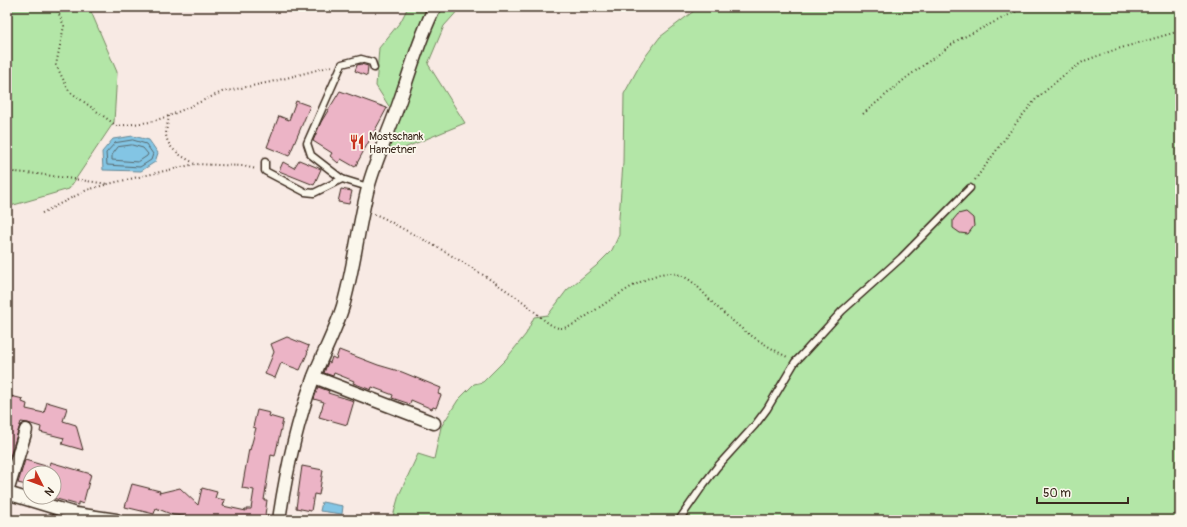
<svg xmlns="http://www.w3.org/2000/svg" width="1187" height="527" font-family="Pangolin,sans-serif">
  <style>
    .green { fill: #b3e6a7; stroke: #778862 }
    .water { fill: #83c5e4; stroke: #668795 }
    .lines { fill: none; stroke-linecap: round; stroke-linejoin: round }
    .shore { stroke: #58686d; stroke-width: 1 }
    .building { fill: #ecb4c6; stroke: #3b2a1e }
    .service-casing { stroke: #3b2a1e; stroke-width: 9 }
    .minor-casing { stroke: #3b2a1e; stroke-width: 15 }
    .path { stroke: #3b2a1e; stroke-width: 2; stroke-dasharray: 1 3; stroke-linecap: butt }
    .service { stroke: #fbf7ec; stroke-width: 6 }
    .minor { stroke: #fbf7ec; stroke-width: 12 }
    .labels { text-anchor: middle; stroke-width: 3.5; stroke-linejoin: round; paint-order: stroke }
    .poi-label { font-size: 11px; fill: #3b2a1e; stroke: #fbf7ec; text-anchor: start }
  </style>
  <rect width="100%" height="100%" fill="#f8eae4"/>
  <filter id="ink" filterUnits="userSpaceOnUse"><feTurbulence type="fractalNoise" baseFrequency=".025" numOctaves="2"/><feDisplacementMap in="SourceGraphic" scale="8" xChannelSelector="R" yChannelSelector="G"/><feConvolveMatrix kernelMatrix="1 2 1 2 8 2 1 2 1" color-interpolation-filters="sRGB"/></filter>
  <g filter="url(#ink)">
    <g class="green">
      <path d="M 7,7 L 89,7 L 117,72 L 114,122 L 69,189 L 7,207 Z"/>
      <path d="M 408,7 L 430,7 L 392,111 L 376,86 L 379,48 L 401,21 Z"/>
      <path d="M 438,7 L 461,7 L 444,26 L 428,64 L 465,123 L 397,151 L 389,147 Z"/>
      <path d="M 699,7 L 1180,7 L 1180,520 L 392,520 L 399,495 L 418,454 L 434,459 L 441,427 L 458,400 L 474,384 L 483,382 L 506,359 L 526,334 L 534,317 L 548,315 L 567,290 L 596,266 L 612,250 L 619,235 L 619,218 L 623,163 L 624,94 L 642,61 L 660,37 Z"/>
    </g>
    <g class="water">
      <path d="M 133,136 L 149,140 L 158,153 L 155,162 L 141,171 L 103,170 L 102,152 L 113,139 Z"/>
      <path d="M 322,502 L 343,506 L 342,514 L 320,511 Z"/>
    </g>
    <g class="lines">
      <g class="shore">
        <path d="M 133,140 L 146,144 L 153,154 L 151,160 L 140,167 L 107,165 L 106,153 L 115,143 Z"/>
        <path d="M 132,145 L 143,148 L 148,154 L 147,156 L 138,162 L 112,160 L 112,155 L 118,147 Z"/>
      </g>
    </g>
    <g class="building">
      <path d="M 361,64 L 368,66 L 367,76 L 355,71 L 357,65 Z"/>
      <path d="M 340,91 L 387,108 L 355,167 L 341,159 L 338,163 L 330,156 L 332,153 L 313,141 L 321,122 Z"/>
      <path d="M 296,101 L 310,106 L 289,156 L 267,147 L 279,116 L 289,120 Z"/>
      <path d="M 299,160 L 321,169 L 314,185 L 279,171 L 283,162 L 294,168 Z"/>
      <path d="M 341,189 L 352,191 L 349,204 L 338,202 Z"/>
      <path d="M 966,212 L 973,218 L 974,226 L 968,234 L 960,233 L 953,228 L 953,220 L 958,214 Z"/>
      <path d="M 287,337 L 309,346 L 307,351 L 308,352 L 300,370 L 281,363 L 275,378 L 265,374 L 274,352 L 271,344 Z"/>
      <path d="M 339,350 L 378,365 L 402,372 L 441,388 L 438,394 L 441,395 L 436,408 L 433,407 L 432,409 L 411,400 L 410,404 L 392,398 L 393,395 L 372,387 L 371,390 L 353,383 L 354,381 L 334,373 L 333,376 L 324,373 L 328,362 L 330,363 L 332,357 L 336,359 Z"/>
      <path d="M 318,387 L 329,391 L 328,393 L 354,401 L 347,425 L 319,417 L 324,402 L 314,399 Z"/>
      <path d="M 11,396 L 23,399 L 22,402 L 27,404 L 26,409 L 44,413 L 47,402 L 67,408 L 63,421 L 76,425 L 83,450 L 62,444 L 64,438 L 40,432 L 41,427 L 28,423 L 21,422 L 7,466 L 7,398 L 10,398 Z"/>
      <path d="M 257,410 L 270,413 L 269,416 L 283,420 L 275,456 L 271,455 L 264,500 L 267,500 L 265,515 L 269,516 L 268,520 L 195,520 L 195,517 L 173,515 L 156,508 L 154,514 L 125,507 L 132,484 L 160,491 L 159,493 L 180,488 L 198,505 L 202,488 L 217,492 L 215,498 L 225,500 L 223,506 L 246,511 L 246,509 L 251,509 L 254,490 L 242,488 L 249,449 L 250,450 L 256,428 L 253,427 Z"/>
      <path d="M 25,460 L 49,467 L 50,462 L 91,474 L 83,504 L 78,502 L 78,505 L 53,498 L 54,497 L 54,473 L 30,473 L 30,486 L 18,483 Z"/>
      <path d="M 302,466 L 323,470 L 319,495 L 314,494 L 311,511 L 296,508 Z"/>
    </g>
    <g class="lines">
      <g class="service-casing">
        <g id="service">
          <path d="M 265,162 L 265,171 L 305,192 L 314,193 L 342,179"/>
          <path d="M 368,187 L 342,179 L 311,155 L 307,143 L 342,64 L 361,59 L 372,62 L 374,68"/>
          <path d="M 679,520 L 704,484 L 717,467 L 755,425 L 767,409 L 795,362 L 801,356 L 842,311 L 901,258 L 970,188"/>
        </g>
      </g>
      <g class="minor-casing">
        <g id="minor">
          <path d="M 314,377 L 434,423"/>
          <path d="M 7,492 L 26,430"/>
          <path d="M 7,493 L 76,514 L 116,520"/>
          <path d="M 279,520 C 286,472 296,425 313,379 C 322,355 335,332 343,306 C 354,268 358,227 368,188 C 376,158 390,130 400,100 C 411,69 420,36 435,7"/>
        </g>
      </g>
      <g class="path">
        <path d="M 56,7 L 64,26 L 56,65 L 69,91 L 117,126 L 150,122 L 169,116 L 222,92 L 271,82 L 332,66"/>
        <path d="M 863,114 L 906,78 L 958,40 L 1025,7"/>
        <path d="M 169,116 C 168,122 166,129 166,135 C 168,150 183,157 194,163"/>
        <path d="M 7,167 L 14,172 L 38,174 L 108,184"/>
        <path d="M 975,180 L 1017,122 L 1036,99 L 1064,75 L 1084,61 L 1114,50 L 1180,31"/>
        <path d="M 42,213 L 87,190 L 108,184 L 195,164 L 243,166 L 256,169"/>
        <path d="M 374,214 C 386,218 397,226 409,232 C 448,252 486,276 522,301 C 532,308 547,326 559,328 C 570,329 582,319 591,313 C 609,301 650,271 671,273 C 692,275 702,293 716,306 C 724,314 733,321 741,328 C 755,339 771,348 787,357"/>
      </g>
      <use href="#service" class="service"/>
      <use href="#minor" class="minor"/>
    </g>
  </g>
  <defs>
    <g id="restaurant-bare" transform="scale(1.2)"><path d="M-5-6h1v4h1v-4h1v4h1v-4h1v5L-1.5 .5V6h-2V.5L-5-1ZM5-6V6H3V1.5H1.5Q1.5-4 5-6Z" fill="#c8321e" stroke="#fbf7ec" stroke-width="2.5" paint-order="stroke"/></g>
  </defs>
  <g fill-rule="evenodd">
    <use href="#restaurant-bare" x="357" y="142"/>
  </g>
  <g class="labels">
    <g class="poi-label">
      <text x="369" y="140">Mostschank<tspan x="369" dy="13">Hametner</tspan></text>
    </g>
  </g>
  <rect width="1187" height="527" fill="none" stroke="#fbf7ec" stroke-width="24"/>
  <rect x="12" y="12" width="1163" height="503" fill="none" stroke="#3b2a1e" stroke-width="1.5" filter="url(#ink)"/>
  <g transform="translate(42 485) rotate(132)"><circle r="19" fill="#fbf7ec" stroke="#aea59a"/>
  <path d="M0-3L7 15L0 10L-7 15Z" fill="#c8321e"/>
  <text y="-6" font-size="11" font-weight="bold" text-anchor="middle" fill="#3b2a1e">N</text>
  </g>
  <path d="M1037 497v6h91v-6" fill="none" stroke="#3b2a1e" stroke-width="2"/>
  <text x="1043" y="497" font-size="12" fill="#3b2a1e" stroke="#fbf7ec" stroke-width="3" paint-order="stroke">50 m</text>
</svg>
